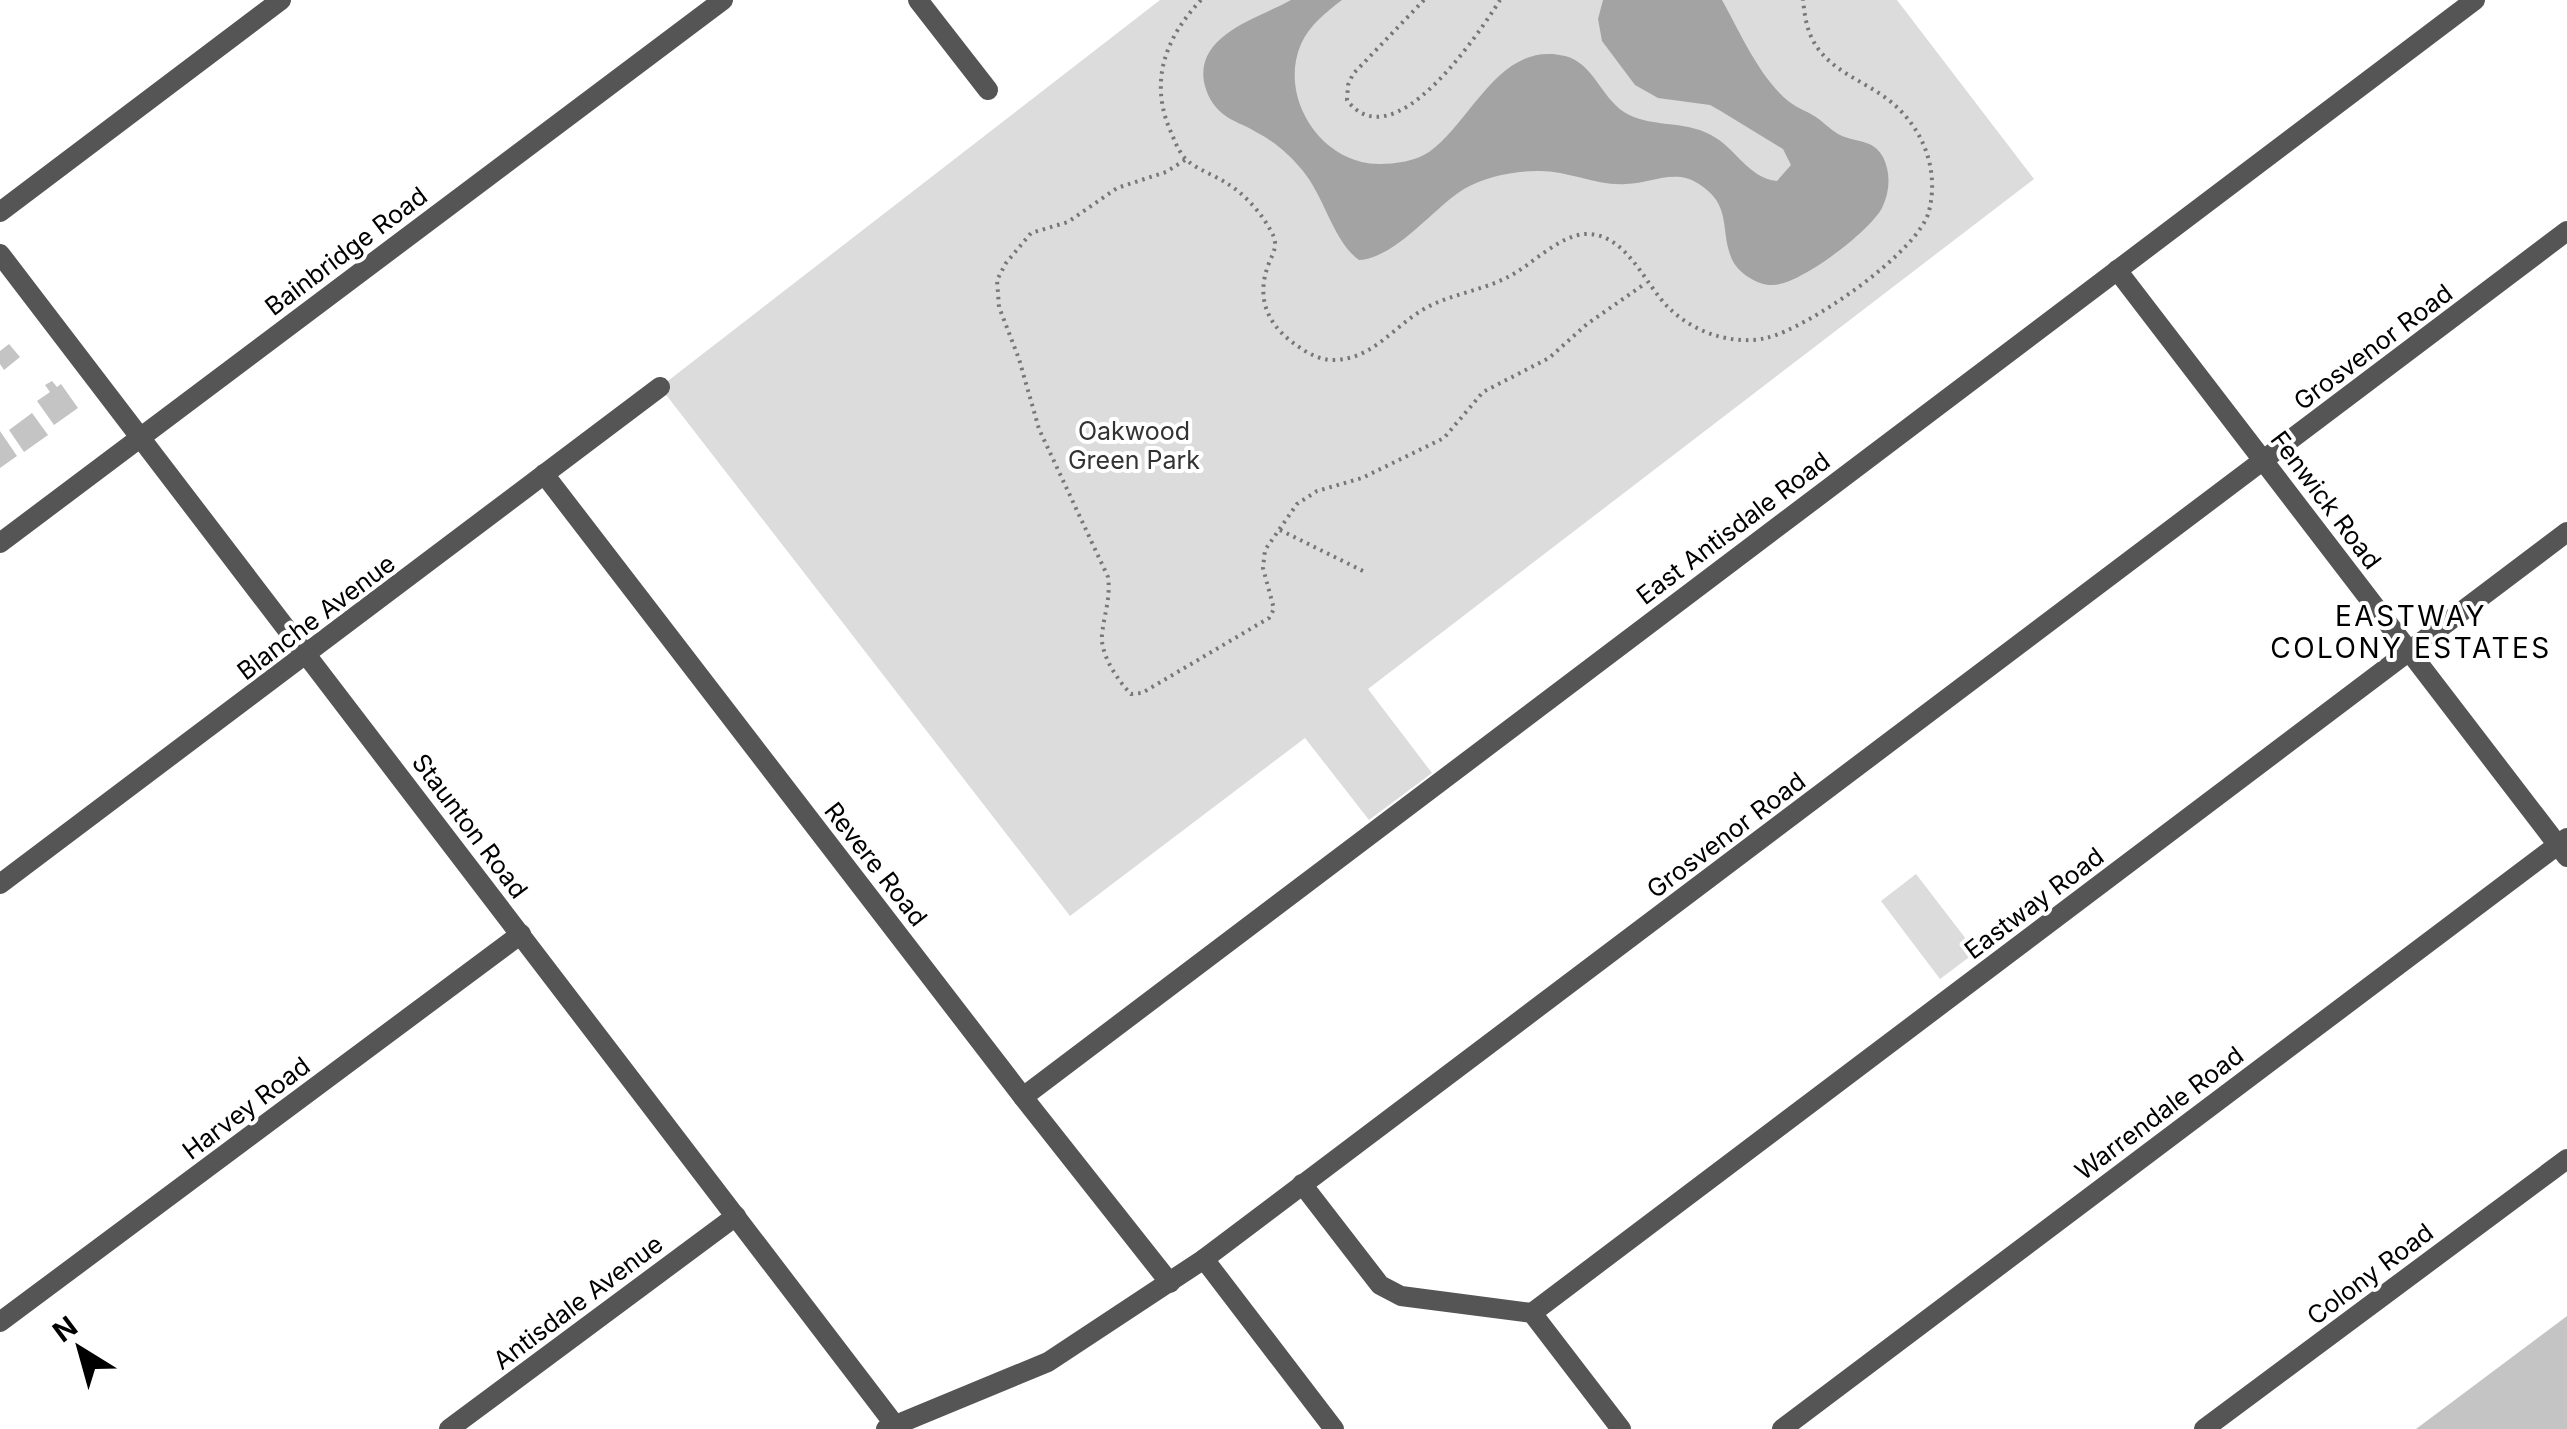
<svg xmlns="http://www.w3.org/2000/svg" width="2567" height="1429" font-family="Inter,sans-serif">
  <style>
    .green { fill: #dcdcdc }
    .water { fill: #a3a3a3 }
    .building { fill: #c4c4c4 }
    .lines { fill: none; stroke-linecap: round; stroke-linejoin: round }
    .path { stroke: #777; stroke-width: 4; stroke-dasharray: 2.5 5; stroke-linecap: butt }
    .minor { stroke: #555; stroke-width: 20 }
    .labels { text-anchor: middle; stroke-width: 8; stroke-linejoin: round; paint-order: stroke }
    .street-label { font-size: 25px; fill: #000; stroke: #fff }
    .park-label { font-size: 25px; fill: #333; stroke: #fff }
    .neighbourhood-label { font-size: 28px; letter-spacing: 2.5px; fill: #000; stroke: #fff }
  </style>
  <rect width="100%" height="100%" fill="#fff"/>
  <g class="green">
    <path d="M 1160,0 L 1897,0 L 2034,179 L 1368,689 L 1432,773 L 1369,820 L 1305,738 L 1070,916 L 660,387 Z"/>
    <path d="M 1916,874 L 1976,952 L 1940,979 L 1881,901 Z"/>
  </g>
  <path class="water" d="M 1291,0 L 1342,0 C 1326,12 1309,26 1301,44 C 1278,97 1321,164 1379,164 C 1395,164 1416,161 1429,152 C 1472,122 1499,40 1565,56 C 1593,63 1601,97 1624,112 C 1649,128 1684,120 1711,135 C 1736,148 1748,178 1777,181 L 1791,165 L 1783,149 L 1719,110 L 1710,105 L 1658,98 L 1635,85 L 1602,41 L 1598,19 L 1603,0 L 1722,0 C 1740,32 1766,93 1801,109 C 1821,118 1822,123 1838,134 C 1854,143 1873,138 1883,157 C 1891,173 1890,192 1882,208 C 1870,231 1800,285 1773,285 C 1758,286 1736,272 1731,257 C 1720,229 1732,205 1699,184 C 1675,168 1652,183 1626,184 C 1596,186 1567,170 1537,171 C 1513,171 1484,177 1464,189 C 1433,208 1396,258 1359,260 C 1333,241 1325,198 1303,171 C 1290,155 1274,141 1256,132 C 1245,125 1233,122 1223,114 C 1212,105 1207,95 1204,82 C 1196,34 1259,18 1291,0 Z"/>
  <g class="building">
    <path d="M 9,344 L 20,357 L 4,370 L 0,364 L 0,351 Z"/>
    <path d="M 52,381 L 57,387 L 61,384 L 78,408 L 54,425 L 37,401 L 50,392 L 45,385 Z"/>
    <path d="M 32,413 L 48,435 L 24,452 L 9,430 Z"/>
    <path d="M 0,431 L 17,456 L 0,468 Z"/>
    <path d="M 2567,1316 L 2567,1429 L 2416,1429 Z"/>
  </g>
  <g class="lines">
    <g class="path">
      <path d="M 1201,0 C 1166,37 1149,80 1170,130 C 1175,141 1179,154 1189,162 C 1201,171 1216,176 1228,184 C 1246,195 1264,216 1273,235 C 1278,246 1273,253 1269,263 C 1256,296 1266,322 1292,342 C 1304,351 1318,360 1333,360 C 1372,360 1393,327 1424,309 C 1450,294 1481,291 1508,277 C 1532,265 1560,234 1587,234 C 1627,234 1645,285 1669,308 C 1681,320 1698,330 1714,335 C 1730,340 1750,342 1766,338 C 1807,329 1919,252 1929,211 C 1940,167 1921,124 1886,98 C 1863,81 1837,73 1819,50 C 1807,34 1805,18 1803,0"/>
      <path d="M 1424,0 L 1353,74 L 1348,85 L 1347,100 C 1393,162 1478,35 1500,0"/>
      <path d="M 1185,160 L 1166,172 L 1117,188 L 1068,222 L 1031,233 L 1006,263 L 997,280 L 999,307 L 1019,359 L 1039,429 L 1108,577 C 1111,598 1104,614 1102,635 C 1100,654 1118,681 1131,694 L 1142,693 L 1269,618 L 1274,609 L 1263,568 L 1265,550 L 1297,504 L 1317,491 L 1362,478 L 1444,438 L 1483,392 L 1549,358 L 1587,324 L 1646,283"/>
      <path d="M 1280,530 L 1365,572"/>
    </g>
    <g class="minor">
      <path d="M 918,0 L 988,90"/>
      <path d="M 0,212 L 281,0"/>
      <path d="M 0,254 L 898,1429"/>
      <path d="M 2117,270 L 2567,857"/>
      <path d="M 544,474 L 1023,1097 L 1170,1283"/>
      <path d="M 0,543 L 723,0"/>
      <path d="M 0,884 L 660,387"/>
      <path d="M 1023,1097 L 2475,0"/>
      <path d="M 1302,1184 L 1380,1285 L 1401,1296 L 1532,1313 L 1621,1429"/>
      <path d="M 1204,1259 L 1334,1429"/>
      <path d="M 1532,1313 L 2567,532"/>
      <path d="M 0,1322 L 521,934"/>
      <path d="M 449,1429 L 736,1216"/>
      <path d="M 886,1429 L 1048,1362 L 1204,1259 L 2567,231"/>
      <path d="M 1782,1429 L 2567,838"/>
      <path d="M 2204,1429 L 2567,1159"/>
    </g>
  </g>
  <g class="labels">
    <g class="street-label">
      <text transform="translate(346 251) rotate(-37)" y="9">Bainbridge Road</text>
      <text transform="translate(2373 347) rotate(-37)" y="9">Grosvenor Road</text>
      <text transform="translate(2326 500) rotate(53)" y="9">Fenwick Road</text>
      <text transform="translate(1733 528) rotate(-37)" y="9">East Antisdale Road</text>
      <text transform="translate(316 617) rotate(-37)" y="9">Blanche Avenue</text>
      <text transform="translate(470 826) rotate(53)" y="9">Staunton Road</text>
      <text transform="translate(1726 835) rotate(-37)" y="9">Grosvenor Road</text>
      <text transform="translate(876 864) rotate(52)" y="9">Revere Road</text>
      <text transform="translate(2034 903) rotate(-37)" y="9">Eastway Road</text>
      <text transform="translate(246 1108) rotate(-37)" y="9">Harvey Road</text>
      <text transform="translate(2159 1113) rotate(-37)" y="9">Warrendale Road</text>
      <text transform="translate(2370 1274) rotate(-37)" y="9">Colony Road</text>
      <text transform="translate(578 1302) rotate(-37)" y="9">Antisdale Avenue</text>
    </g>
    <g class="park-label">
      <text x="1134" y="440">Oakwood<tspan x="1134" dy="29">Green Park</tspan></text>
    </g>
    <g class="neighbourhood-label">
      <text x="2411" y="626">EASTWAY<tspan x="2411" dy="32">COLONY ESTATES</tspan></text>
    </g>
  </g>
  <g transform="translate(80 1349) rotate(323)" stroke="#ffffff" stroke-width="8" paint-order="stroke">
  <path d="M0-8L18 38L0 25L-18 38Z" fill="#000000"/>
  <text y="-15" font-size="28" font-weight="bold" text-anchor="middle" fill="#000000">N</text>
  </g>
</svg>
